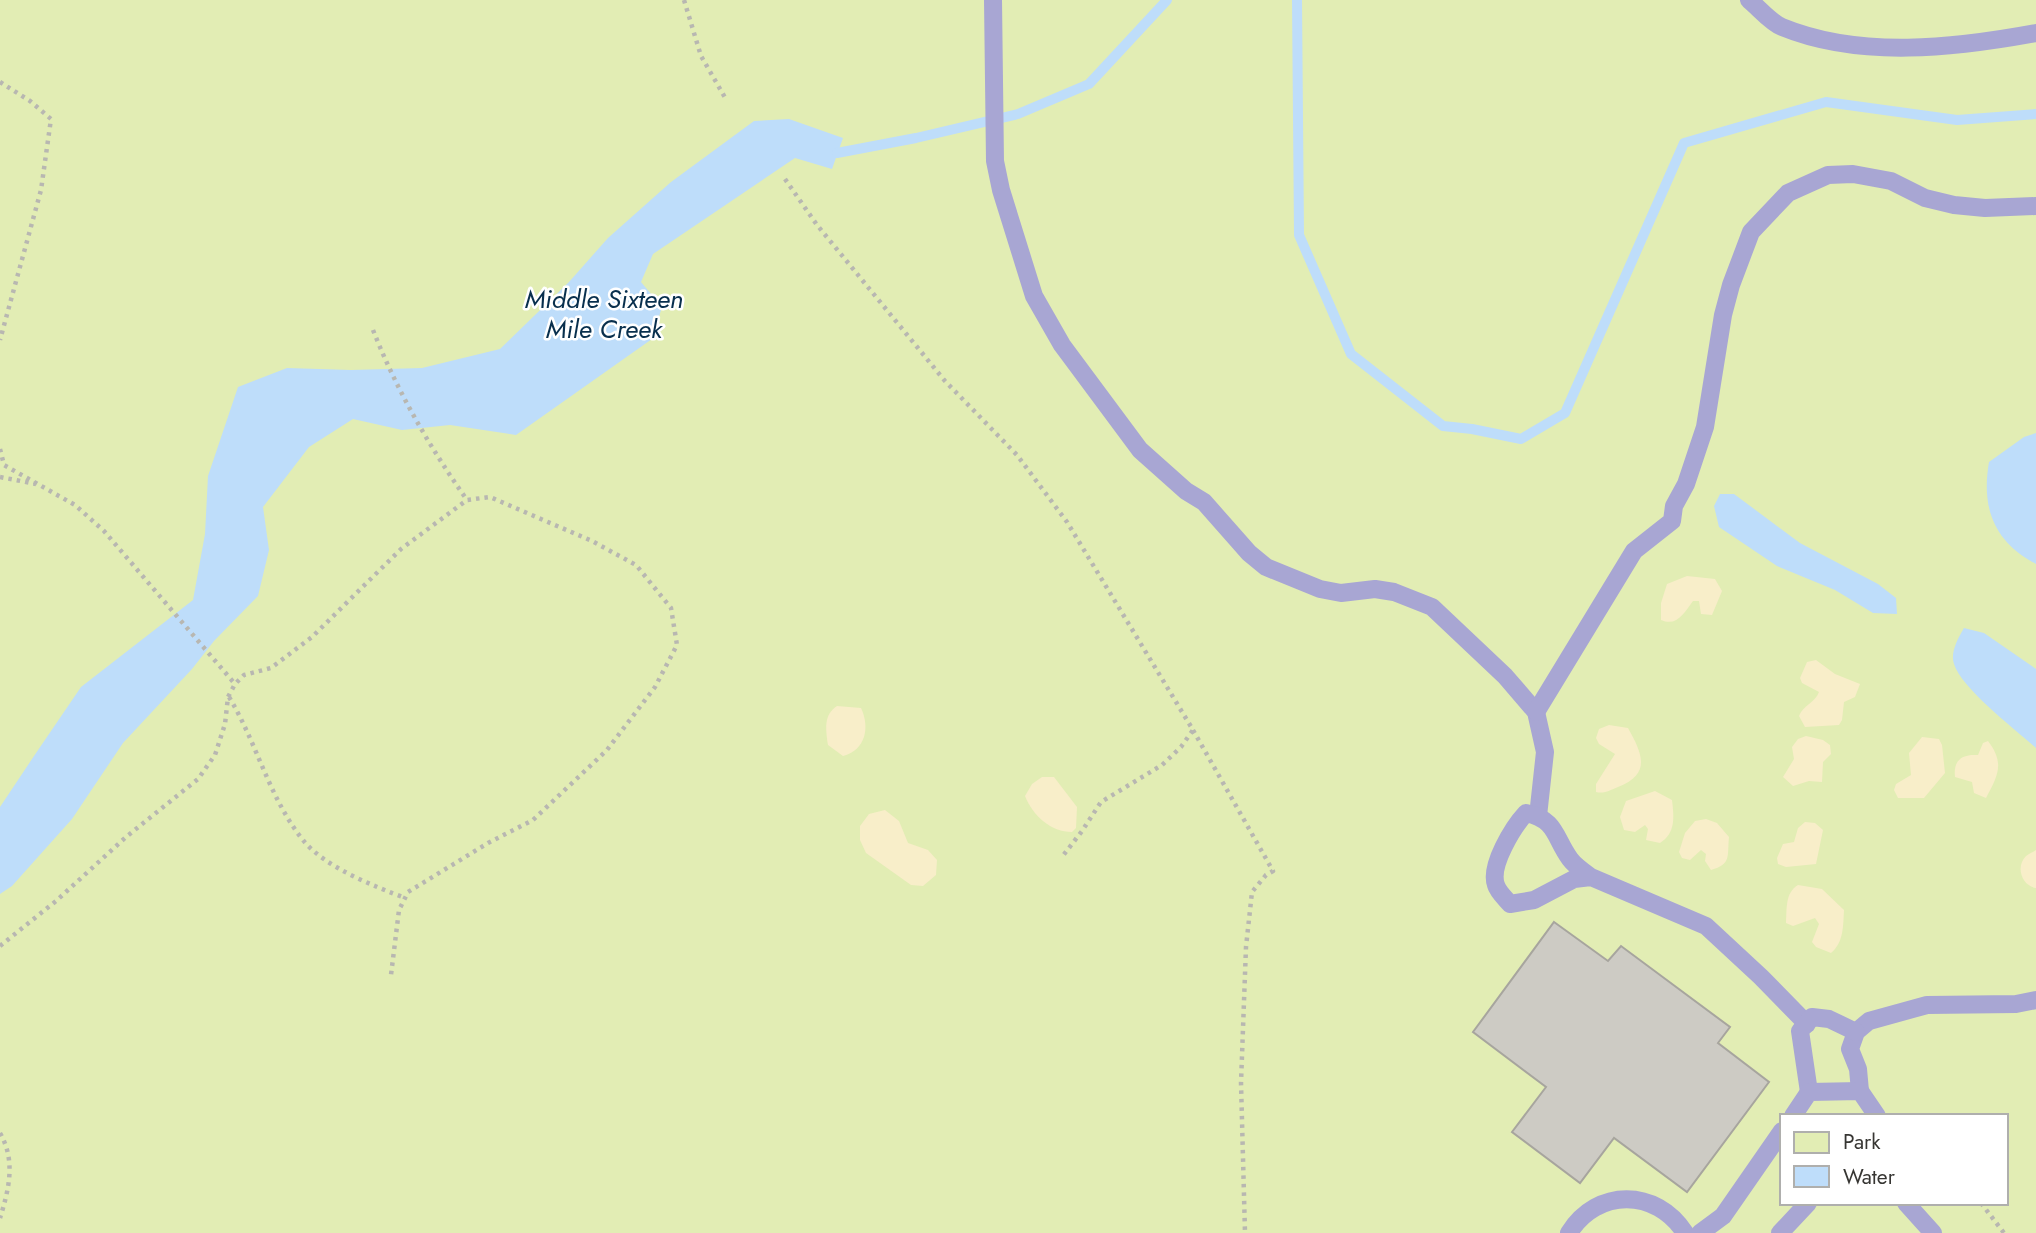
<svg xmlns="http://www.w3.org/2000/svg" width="2036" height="1233" font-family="Jost,sans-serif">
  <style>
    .green { fill: #e2edb4; fill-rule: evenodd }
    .sand { fill: #f8eec9 }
    .water { fill: #beddfa }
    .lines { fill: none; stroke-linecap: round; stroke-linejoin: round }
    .stream { stroke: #beddfa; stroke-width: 10 }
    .building { fill: #cdcbc4; stroke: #a7a59e; stroke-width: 2 }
    .path { stroke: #b8b7b1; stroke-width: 4.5; stroke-dasharray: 3.5 5; stroke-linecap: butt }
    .lane { stroke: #a8a6d3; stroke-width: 18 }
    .labels { text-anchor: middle; stroke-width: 5; stroke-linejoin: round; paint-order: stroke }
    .water-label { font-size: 26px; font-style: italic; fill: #082f4d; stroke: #fff }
  </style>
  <rect width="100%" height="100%" fill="#f9f8f0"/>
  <path class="green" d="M 0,0 L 2036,0 L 2036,1233 L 0,1233 ZM 1782,1116 L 2006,1116 L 2006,1203 L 1782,1203 Z"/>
  <g class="sand">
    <path d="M 1687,576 L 1715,579 L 1722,591 L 1712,615 L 1701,614 L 1699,601 L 1693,601 C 1684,613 1677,627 1661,620 L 1661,603 L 1667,584 Z"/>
    <path d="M 1816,660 L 1835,674 L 1860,684 L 1855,697 L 1844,702 L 1842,720 L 1839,725 L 1805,727 L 1799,716 C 1803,705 1815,703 1819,692 L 1802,683 L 1800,678 L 1807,662 Z"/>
    <path d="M 837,706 L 861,708 C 870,727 866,750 843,756 L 828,745 C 826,730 823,715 837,706 Z"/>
    <path d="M 1609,725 L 1628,728 C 1642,753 1652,774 1618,787 C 1610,790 1605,794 1596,792 L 1596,784 L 1615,754 L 1599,744 L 1596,738 L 1599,729 Z"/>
    <path d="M 1806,736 L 1823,740 L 1830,745 L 1831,754 L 1823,762 L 1822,782 L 1809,781 L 1793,786 L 1783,777 L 1794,759 L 1792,747 L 1798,739 Z"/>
    <path d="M 1922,737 L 1939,739 L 1942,745 L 1945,773 L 1924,798 L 1898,798 L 1894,790 L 1896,784 L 1911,775 L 1909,753 Z"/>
    <path d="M 1988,741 C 2005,763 1998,776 1986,798 L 1974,793 L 1972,782 L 1955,777 C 1953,759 1963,754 1978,755 L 1983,743 Z"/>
    <path d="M 1042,777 L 1054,777 L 1077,807 L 1076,828 L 1072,832 C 1051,832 1033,816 1025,796 L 1032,784 Z"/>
    <path d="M 1655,791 L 1672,800 C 1674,817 1676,833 1660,843 L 1646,840 L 1648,829 L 1645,825 L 1635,832 L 1624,830 L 1620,817 L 1626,801 Z"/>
    <path d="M 885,810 L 899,821 L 908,843 L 928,850 L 937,860 L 936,875 L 923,886 L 911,885 L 866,853 L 860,840 L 860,826 L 869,814 Z"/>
    <path d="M 1706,819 L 1717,823 L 1729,837 C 1727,856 1732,864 1711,870 L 1705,861 L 1706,854 L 1701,850 L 1690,860 L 1682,858 L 1679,852 L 1685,833 L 1695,821 Z"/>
    <path d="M 1805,822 L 1815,823 L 1823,830 L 1816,864 L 1786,867 L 1778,864 L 1777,858 L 1783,844 L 1794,842 L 1798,828 Z"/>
    <path d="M 2036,850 L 2036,888 C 2022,886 2015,867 2026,856 C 2029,854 2033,852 2036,850 Z"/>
    <path d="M 1798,885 L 1822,889 L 1844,910 C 1843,926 1844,942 1831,953 L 1816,947 L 1812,942 L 1819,924 L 1815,918 L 1793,926 L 1786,923 C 1787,908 1785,893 1798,885 Z"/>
  </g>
  <g class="water">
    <path d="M 789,119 L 843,138 L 832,169 L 795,158 L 653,254 L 641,282 L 662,307 L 652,339 L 516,435 L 450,425 L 402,430 L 353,419 L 309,447 L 263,507 L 269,550 L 258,596 L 214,641 L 192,669 L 123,743 L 72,819 L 12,886 L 0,894 L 0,807 L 34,756 L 81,687 L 193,600 L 205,534 L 208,476 L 238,387 L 287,368 L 351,370 L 422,368 L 500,349 L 569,282 L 608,238 L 671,182 L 754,121 Z"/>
    <path d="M 2036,433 L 2036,564 C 1994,542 1981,508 1989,462 L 2024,437 Z"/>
    <path d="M 1720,494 L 1734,494 L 1800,543 L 1878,584 L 1896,598 L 1897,614 L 1873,613 L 1835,590 L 1777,566 L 1719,527 L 1714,506 Z"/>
    <path d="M 1964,628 L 1984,633 L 2036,669 L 2036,748 C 2015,729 1962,689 1954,664 C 1950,653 1958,638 1964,628 Z"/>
  </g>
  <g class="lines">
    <g class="stream">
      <path d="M 1297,0 L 1299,235 L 1351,354 L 1443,426 L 1472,429 L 1521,439 L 1565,413 L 1684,143 L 1826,102 L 1957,120 L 2036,114"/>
      <path d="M 837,153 L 916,138 L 1018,114 L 1089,84 L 1167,0"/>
    </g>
  </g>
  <path class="building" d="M 1554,922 L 1608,961 L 1621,946 L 1730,1027 L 1718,1043 L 1769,1082 L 1687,1192 L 1614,1138 L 1580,1183 L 1512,1132 L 1546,1087 L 1473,1032 Z"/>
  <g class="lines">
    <g class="path">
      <path d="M 684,0 L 701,56 L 727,101"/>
      <path d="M 0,82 L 30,101 L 51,119 L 41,190 L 0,340"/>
      <path d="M 785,179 L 817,225 L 945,381 L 1017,455 L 1067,522 L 1193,730 L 1181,747 L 1162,765 L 1101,802 L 1082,831 L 1062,857"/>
      <path d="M 373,330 C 397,391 429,446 467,500"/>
      <path d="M 0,449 L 4,465 L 75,505 L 104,531 L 235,684"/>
      <path d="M 0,477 L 36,484"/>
      <path d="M 229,697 C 257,743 269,798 303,840 C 324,867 374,886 405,898"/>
      <path d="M 1193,730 L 1273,871 L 1266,875 L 1252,892 L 1246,947 L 1241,1083 L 1245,1233"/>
      <path d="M 0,946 L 56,901 L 126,837 L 198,779 L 215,755 L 225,724 L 228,697 L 235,684 L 244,675 L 271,668 L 312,637 L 401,549 L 467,500 L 490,497 L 592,541 L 636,565 L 671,608 L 677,645 L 655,687 L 607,750 L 533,820 L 488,843 L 408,892 L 399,910 L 391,975"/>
      <path d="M 0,1133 C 16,1161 9,1189 0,1218"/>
      <path d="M 1981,1203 L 2004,1233"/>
    </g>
    <g class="lane">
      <path d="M 993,0 L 995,161 L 1001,190 L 1034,296 L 1062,345 L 1140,450 L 1186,491 L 1204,502 L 1249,553 L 1266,567 L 1320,589 L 1341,593 L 1375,589 L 1394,592 L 1432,607 L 1505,676 L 1536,712 L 1545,752 L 1538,816"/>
      <path d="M 1749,0 C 1759,8 1770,22 1782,27 C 1860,59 1955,48 2036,33"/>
      <path d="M 1536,712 L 1634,551 L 1672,521 L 1674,506 L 1686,484 L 1705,427 L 1723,315 L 1731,285 L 1751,232 L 1788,193 L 1828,175 L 1853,174 L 1891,181 L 1925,198 L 1954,205 L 1985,208 L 2036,206"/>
      <path d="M 1591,877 C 1584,872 1575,866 1570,859 C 1554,837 1557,820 1526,813 C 1513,827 1489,866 1496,885 C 1498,892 1506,899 1510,904 L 1534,900 L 1574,879 L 1591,877 L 1706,926 L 1761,977 L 1807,1024"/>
      <path d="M 1860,1091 L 1858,1069 L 1850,1049 L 1856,1032 L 1869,1021 L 1927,1005 L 2016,1004 L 2036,1000"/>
      <path d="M 1809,1092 L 1800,1031 L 1812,1017 L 1829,1019 L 1856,1032"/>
      <path d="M 1793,1116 L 1809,1092 L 1860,1091 L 1877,1116"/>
      <path d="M 1906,1203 L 1933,1233"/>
      <path d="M 1569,1233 C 1597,1188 1656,1188 1685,1233"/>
      <path d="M 1700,1233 L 1723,1216 L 1782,1131"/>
      <path d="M 1780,1233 L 1808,1203"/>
    </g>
  </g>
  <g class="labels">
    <g class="water-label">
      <text x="604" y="308">Middle Sixteen<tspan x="604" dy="30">Mile Creek</tspan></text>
    </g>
  </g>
  <rect x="1780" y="1114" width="228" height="91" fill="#ffffff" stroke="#afafad" stroke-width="2"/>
  <rect x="1794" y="1132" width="35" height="21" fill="#e2edb4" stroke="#afafad" stroke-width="2"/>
  <text x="1843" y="1149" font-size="21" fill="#373633">Park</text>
  <rect x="1794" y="1166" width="35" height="21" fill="#beddfa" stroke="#afafad" stroke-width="2"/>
  <text x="1843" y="1184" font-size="21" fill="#373633">Water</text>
</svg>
